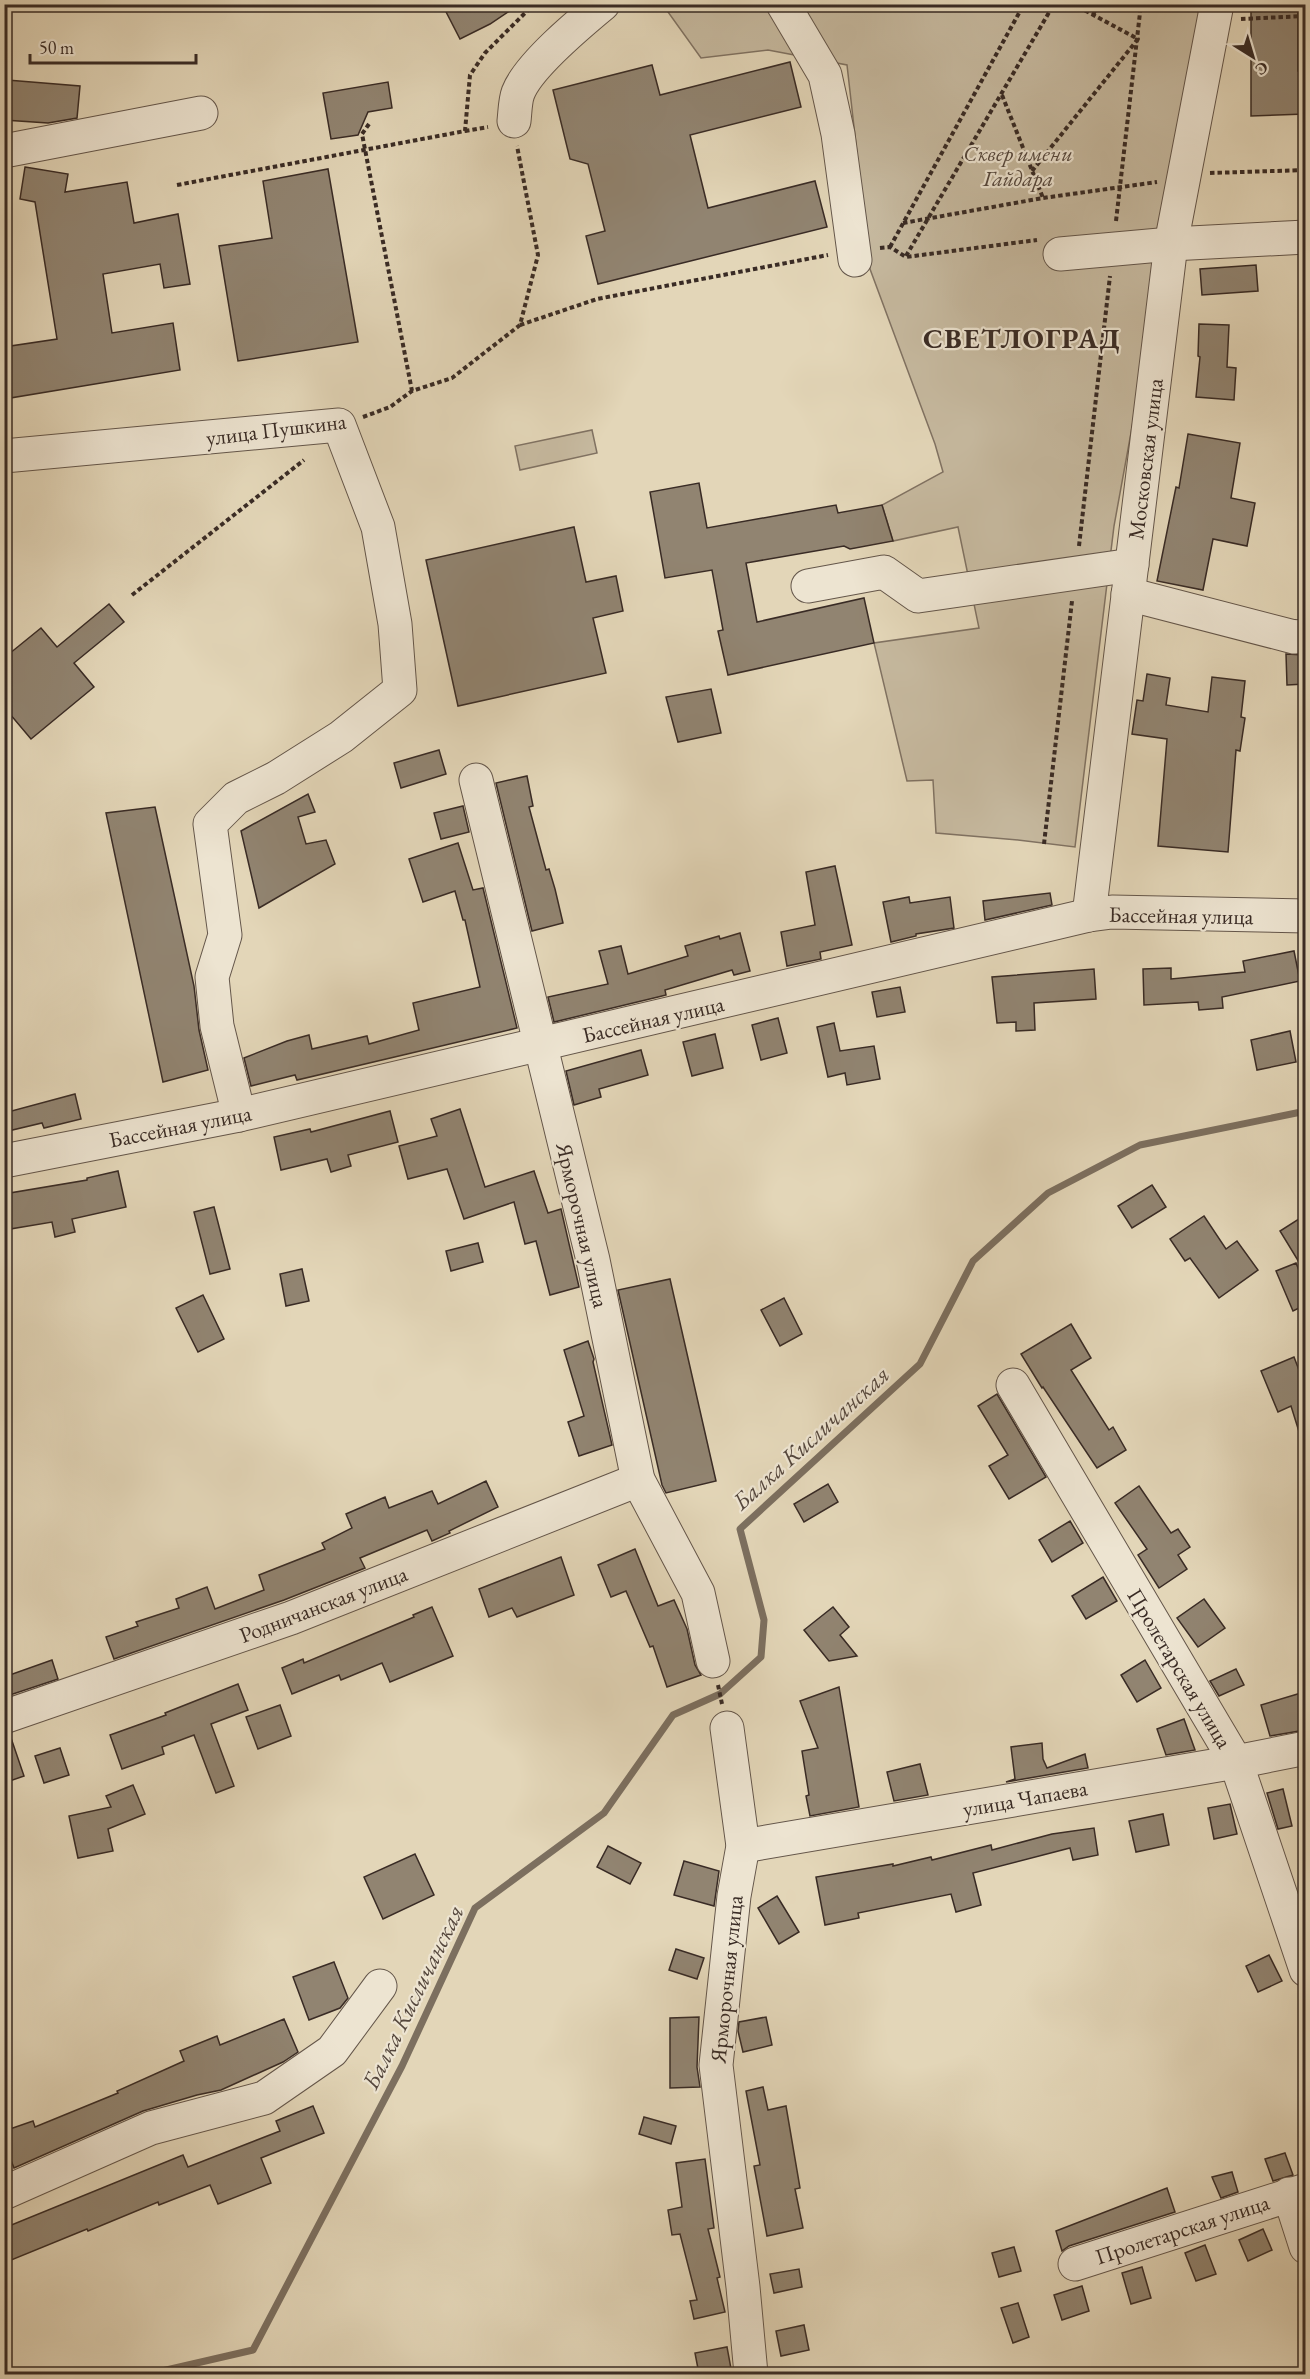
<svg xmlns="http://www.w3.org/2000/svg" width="1310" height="2379" font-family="'EB Garamond',serif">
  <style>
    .green { fill: #c6b99f; stroke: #807262; stroke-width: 1.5 }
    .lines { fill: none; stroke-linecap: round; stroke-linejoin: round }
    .stream { stroke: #7c6f5f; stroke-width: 7 }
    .building { fill: #918471; stroke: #392b25; stroke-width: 1.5 }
    .minor-casing { stroke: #64564a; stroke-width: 35 }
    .path { stroke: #392b25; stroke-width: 4; stroke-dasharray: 4.5 3; stroke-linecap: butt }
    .minor { stroke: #ede4d1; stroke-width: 33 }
    .labels { text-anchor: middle; stroke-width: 4.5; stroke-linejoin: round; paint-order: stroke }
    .park-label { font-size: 22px; font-style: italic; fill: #55473d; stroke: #ede4d1 }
    .street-label { font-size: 22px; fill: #392b25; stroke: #ede4d1 }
    .water-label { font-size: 24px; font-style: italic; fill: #55473d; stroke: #ede4d1 }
    .district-label { font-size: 28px; font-weight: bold; letter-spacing: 1.5px; fill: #392b25; stroke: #ede4d1 }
  </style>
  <rect width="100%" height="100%" fill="#e3d6b8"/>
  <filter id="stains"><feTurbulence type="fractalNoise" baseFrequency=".00333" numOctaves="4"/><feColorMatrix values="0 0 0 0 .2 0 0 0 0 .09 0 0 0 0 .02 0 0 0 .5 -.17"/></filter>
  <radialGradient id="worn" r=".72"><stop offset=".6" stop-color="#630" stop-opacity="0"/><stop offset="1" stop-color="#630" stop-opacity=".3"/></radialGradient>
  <g class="green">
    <path d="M 663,5 L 1209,5 L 1114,526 L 1075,847 L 1018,840 L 936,833 L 933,780 L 907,781 L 874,643 L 979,628 L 958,527 L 893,541 L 882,505 L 943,472 L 935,444 L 870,269 L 847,65 L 768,50 L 701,58 Z"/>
    <path d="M 592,430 L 597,453 L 520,470 L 515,446 Z"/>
  </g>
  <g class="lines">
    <path class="stream" d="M 149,2374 L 253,2350 L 402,2066 L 475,1908 L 604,1813 L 673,1715 L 720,1694 L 761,1657 L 764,1620 L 740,1529 L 920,1364 L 973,1261 L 1048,1193 L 1140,1145 L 1306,1111"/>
  </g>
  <g class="building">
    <path d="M 442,4 L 520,4 L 490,24 L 460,39 Z"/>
    <path d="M 1251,4 L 1298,4 L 1298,71 L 1305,71 L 1305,114 L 1251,116 Z"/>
    <path d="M 790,62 L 801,107 L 690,135 L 708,208 L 815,181 L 827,227 L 598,284 L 586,236 L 605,231 L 588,164 L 570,159 L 553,90 L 652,65 L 660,95 Z"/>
    <path d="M 7,80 L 80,86 L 77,118 L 48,123 L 4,120 Z"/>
    <path d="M 388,82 L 392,108 L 368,112 L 358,135 L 331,139 L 323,93 Z"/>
    <path d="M 25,167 L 68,174 L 65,192 L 127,182 L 134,223 L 178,214 L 190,284 L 164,288 L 160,264 L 103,274 L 112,333 L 173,323 L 180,370 L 4,399 L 4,347 L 57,339 L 35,202 L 20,199 Z"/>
    <path d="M 328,169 L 358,342 L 238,361 L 219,246 L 272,238 L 263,181 Z"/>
    <path d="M 1256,265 L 1258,291 L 1202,295 L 1200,269 Z"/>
    <path d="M 1199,324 L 1229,325 L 1227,367 L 1236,368 L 1234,400 L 1196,397 L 1200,357 L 1198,356 Z"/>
    <path d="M 1188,434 L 1240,443 L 1231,498 L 1255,503 L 1247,546 L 1213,539 L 1203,590 L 1157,581 L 1176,487 L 1179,488 Z"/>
    <path d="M 699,483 L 707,528 L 836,505 L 838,513 L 882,505 L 893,541 L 850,549 L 844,546 L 746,563 L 757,622 L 864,598 L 874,643 L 728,675 L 718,631 L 723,630 L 712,570 L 665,578 L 650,492 Z"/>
    <path d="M 574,527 L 586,582 L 616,576 L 623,611 L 593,618 L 606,673 L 458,706 L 426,560 Z"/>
    <path d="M 109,604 L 124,622 L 74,663 L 94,687 L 31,739 L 4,707 L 4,658 L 41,628 L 57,647 Z"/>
    <path d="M 1286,654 L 1305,655 L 1305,684 L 1287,685 Z"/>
    <path d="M 1147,674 L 1170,678 L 1166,705 L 1208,712 L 1212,677 L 1245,681 L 1241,717 L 1245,718 L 1240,751 L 1236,750 L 1228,852 L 1158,846 L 1167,739 L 1132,734 L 1137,700 L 1143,701 Z"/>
    <path d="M 711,689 L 721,733 L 678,742 L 666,697 Z"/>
    <path d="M 439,750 L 446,774 L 401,788 L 394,763 Z"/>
    <path d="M 527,776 L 533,806 L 529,807 L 546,870 L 549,869 L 555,889 L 563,923 L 532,931 L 496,783 Z"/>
    <path d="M 308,794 L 315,812 L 298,817 L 306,844 L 326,840 L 335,864 L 259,908 L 241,831 Z"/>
    <path d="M 463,806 L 469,832 L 441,839 L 434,813 Z"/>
    <path d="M 155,807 L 194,986 L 199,1030 L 208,1070 L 163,1082 L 106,813 Z"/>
    <path d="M 458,843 L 473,890 L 483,888 L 517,1028 L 297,1080 L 295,1075 L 251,1086 L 244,1058 L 287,1041 L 309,1035 L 312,1049 L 367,1036 L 369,1044 L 419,1030 L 413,1003 L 480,987 L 465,920 L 463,920 L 455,891 L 423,902 L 409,859 Z"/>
    <path d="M 835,866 L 852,945 L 820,952 L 821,959 L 787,966 L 781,932 L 815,925 L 806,872 Z"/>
    <path d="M 1050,893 L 1052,905 L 985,920 L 983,901 Z"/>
    <path d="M 909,897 L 910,903 L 950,897 L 954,928 L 916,934 L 916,936 L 891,942 L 883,902 Z"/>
    <path d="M 740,933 L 750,971 L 734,975 L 732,970 L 665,990 L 666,995 L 658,997 L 554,1022 L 548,997 L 608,984 L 599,951 L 621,946 L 628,974 L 688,956 L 685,946 L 719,936 L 720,939 Z"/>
    <path d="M 1294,951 L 1300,981 L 1222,997 L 1223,1008 L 1199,1010 L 1198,1002 L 1144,1005 L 1143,969 L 1171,968 L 1171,979 L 1245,972 L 1243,961 Z"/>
    <path d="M 1094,969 L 1096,999 L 1034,1003 L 1035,1030 L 1016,1031 L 1016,1022 L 997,1023 L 992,977 Z"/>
    <path d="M 900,987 L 905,1012 L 877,1017 L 872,992 Z"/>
    <path d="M 778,1018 L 787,1053 L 761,1060 L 752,1025 Z"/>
    <path d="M 834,1023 L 840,1051 L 874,1046 L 880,1079 L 847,1085 L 845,1073 L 828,1077 L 817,1027 Z"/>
    <path d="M 1290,1031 L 1296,1062 L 1257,1070 L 1251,1040 Z"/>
    <path d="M 715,1034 L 723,1068 L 692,1076 L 683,1042 Z"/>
    <path d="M 641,1050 L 648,1075 L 599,1089 L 601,1097 L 574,1105 L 566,1071 Z"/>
    <path d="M 75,1094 L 81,1119 L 44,1128 L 42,1123 L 4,1132 L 4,1113 Z"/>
    <path d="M 460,1109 L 485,1187 L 534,1171 L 548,1213 L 561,1209 L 579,1287 L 550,1295 L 536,1241 L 525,1244 L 514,1202 L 464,1219 L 447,1169 L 408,1179 L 399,1146 L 437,1136 L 431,1119 Z"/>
    <path d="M 390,1111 L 398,1142 L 348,1155 L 351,1166 L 331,1172 L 327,1159 L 281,1170 L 274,1137 L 310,1129 L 311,1132 Z"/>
    <path d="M 118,1171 L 126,1207 L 72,1219 L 75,1232 L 55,1237 L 52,1222 L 4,1230 L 4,1194 L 87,1180 L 87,1178 Z"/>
    <path d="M 1152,1185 L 1166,1207 L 1132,1228 L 1118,1206 Z"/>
    <path d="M 214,1207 L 230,1269 L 210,1274 L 194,1212 Z"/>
    <path d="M 1305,1215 L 1305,1272 L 1280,1231 Z"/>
    <path d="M 1204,1216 L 1226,1249 L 1237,1241 L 1258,1270 L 1219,1298 L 1190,1258 L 1185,1261 L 1170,1239 Z"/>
    <path d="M 478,1243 L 483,1262 L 451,1271 L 446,1251 Z"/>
    <path d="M 1296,1263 L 1305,1285 L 1305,1305 L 1293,1311 L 1276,1271 Z"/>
    <path d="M 302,1269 L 309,1301 L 286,1306 L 280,1274 Z"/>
    <path d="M 670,1279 L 716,1481 L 666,1493 L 662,1485 L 618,1290 Z"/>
    <path d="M 203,1295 L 224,1339 L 198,1352 L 176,1308 Z"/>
    <path d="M 784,1298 L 802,1334 L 780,1346 L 761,1310 Z"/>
    <path d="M 1071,1324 L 1091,1358 L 1071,1370 L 1109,1430 L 1113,1427 L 1126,1450 L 1097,1468 L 1043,1387 L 1042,1388 L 1021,1354 Z"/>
    <path d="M 588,1341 L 594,1359 L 593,1362 L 612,1445 L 579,1456 L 568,1422 L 584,1416 L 564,1350 Z"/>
    <path d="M 1294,1357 L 1305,1386 L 1305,1437 L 1301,1438 L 1291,1406 L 1278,1412 L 1261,1371 Z"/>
    <path d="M 997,1394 L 1046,1477 L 1009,1499 L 989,1466 L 1008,1455 L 978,1406 Z"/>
    <path d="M 486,1481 L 498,1507 L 449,1531 L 450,1533 L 432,1541 L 427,1530 L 360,1558 L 365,1568 L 284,1600 L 114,1659 L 106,1637 L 138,1626 L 136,1622 L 179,1608 L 176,1599 L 207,1587 L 215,1609 L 264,1590 L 259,1575 L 325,1549 L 322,1543 L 352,1528 L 346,1514 L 385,1497 L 389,1508 L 432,1491 L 438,1504 Z"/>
    <path d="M 828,1484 L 838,1502 L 804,1522 L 794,1504 Z"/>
    <path d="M 1139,1486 L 1171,1533 L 1178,1529 L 1190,1547 L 1178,1555 L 1187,1569 L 1159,1588 L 1138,1555 L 1147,1549 L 1115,1503 Z"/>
    <path d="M 1070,1521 L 1083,1543 L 1052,1562 L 1039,1540 Z"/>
    <path d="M 635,1549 L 658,1606 L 674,1600 L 687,1629 L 695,1665 L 701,1675 L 667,1687 L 653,1646 L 650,1647 L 626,1591 L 611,1597 L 598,1565 Z"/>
    <path d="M 561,1557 L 574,1595 L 517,1617 L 512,1608 L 489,1617 L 479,1589 Z"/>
    <path d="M 1103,1577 L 1117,1601 L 1086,1619 L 1072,1596 Z"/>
    <path d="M 1204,1599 L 1225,1628 L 1198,1647 L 1177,1618 Z"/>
    <path d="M 432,1607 L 453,1656 L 390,1682 L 382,1663 L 341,1680 L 339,1675 L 292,1694 L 282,1668 L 303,1659 L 304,1663 L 414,1617 L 413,1615 Z"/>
    <path d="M 833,1607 L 849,1627 L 840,1635 L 857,1656 L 829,1661 L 804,1630 Z"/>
    <path d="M 52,1660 L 58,1679 L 4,1697 L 4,1677 Z"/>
    <path d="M 1145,1660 L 1161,1688 L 1137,1702 L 1121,1675 Z"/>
    <path d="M 1236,1669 L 1244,1685 L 1219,1696 L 1210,1681 Z"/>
    <path d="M 238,1684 L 248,1710 L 211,1724 L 234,1786 L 216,1793 L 194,1735 L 162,1747 L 164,1754 L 122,1769 L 110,1735 L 166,1715 L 165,1713 Z"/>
    <path d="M 839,1687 L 859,1807 L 810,1816 L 806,1796 L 809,1795 L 802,1751 L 818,1748 L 800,1701 Z"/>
    <path d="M 1301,1693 L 1305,1706 L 1305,1730 L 1270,1736 L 1261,1705 Z"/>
    <path d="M 280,1705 L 291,1736 L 258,1749 L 246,1717 Z"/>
    <path d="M 1184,1719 L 1195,1750 L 1166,1755 L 1157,1729 Z"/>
    <path d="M 4,1735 L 10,1735 L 24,1776 L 4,1783 Z"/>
    <path d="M 1042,1743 L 1043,1759 L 1047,1768 L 1085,1754 L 1088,1768 L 1006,1782 L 1015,1779 L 1011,1747 Z"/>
    <path d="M 60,1748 L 69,1775 L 44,1783 L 35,1756 Z"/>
    <path d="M 920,1764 L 928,1795 L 894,1801 L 887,1772 Z"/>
    <path d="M 133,1785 L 145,1814 L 108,1829 L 113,1851 L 78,1858 L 69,1816 L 111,1807 L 106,1796 Z"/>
    <path d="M 1283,1789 L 1292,1826 L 1278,1829 L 1267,1793 Z"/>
    <path d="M 1230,1804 L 1237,1834 L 1214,1839 L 1208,1808 Z"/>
    <path d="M 1163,1814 L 1169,1845 L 1136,1852 L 1129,1821 Z"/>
    <path d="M 1094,1828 L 1098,1855 L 1073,1860 L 1070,1848 L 973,1873 L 981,1905 L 956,1912 L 951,1894 L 858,1913 L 859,1918 L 825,1925 L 816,1877 L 893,1864 L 893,1866 L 931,1857 L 932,1860 L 991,1845 L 992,1850 L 1052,1834 Z"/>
    <path d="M 608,1846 L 641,1863 L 630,1884 L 597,1867 Z"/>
    <path d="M 415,1854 L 434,1895 L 383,1919 L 364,1877 Z"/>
    <path d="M 684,1861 L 719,1871 L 714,1906 L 674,1895 Z"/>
    <path d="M 777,1896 L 799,1932 L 779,1944 L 758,1908 Z"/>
    <path d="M 676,1949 L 704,1958 L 697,1979 L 669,1970 Z"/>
    <path d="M 1269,1955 L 1282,1981 L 1258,1992 L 1246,1966 Z"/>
    <path d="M 334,1962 L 348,1998 L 340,2008 L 309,2020 L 293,1977 Z"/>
    <path d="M 699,2017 L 697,2067 L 700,2087 L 670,2088 L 670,2018 Z"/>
    <path d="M 766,2017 L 772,2045 L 743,2052 L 738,2031 L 739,2022 Z"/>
    <path d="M 284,2019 L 298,2052 L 283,2062 L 221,2090 L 197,2095 L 143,2111 L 14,2168 L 4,2142 L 4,2131 L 33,2121 L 35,2127 L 118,2093 L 117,2091 L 184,2061 L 180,2051 L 217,2036 L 220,2045 Z"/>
    <path d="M 763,2087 L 768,2110 L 786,2106 L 800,2188 L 795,2189 L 803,2228 L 767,2236 L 754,2166 L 760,2165 L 746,2091 Z"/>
    <path d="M 313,2106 L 324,2133 L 261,2158 L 271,2183 L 218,2204 L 210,2185 L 159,2205 L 158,2202 L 88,2231 L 87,2229 L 4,2263 L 4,2228 L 183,2155 L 188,2167 L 280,2131 L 276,2121 Z"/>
    <path d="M 644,2117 L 676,2126 L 671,2144 L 639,2134 Z"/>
    <path d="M 1285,2153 L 1293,2175 L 1273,2181 L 1265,2159 Z"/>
    <path d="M 705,2159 L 714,2228 L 708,2229 L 720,2277 L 717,2278 L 725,2312 L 694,2319 L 690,2301 L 697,2300 L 680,2234 L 672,2235 L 668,2210 L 682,2207 L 676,2163 Z"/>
    <path d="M 1232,2172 L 1238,2192 L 1221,2198 L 1212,2177 Z"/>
    <path d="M 1167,2188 L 1175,2212 L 1069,2246 L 1062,2251 L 1056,2231 Z"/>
    <path d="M 1263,2229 L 1272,2250 L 1248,2261 L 1239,2240 Z"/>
    <path d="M 1205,2245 L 1216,2274 L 1196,2281 L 1185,2253 Z"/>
    <path d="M 1014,2247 L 1021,2271 L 999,2277 L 992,2253 Z"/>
    <path d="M 1142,2267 L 1151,2298 L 1131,2304 L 1122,2273 Z"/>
    <path d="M 799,2269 L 802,2287 L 774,2293 L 770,2274 Z"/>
    <path d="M 1082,2286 L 1089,2311 L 1062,2320 L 1054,2295 Z"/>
    <path d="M 1018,2303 L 1029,2337 L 1013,2343 L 1001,2308 Z"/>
    <path d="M 804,2325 L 809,2350 L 781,2356 L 776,2331 Z"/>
    <path d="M 727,2347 L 732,2374 L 699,2374 L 695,2353 Z"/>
  </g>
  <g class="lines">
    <g class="minor-casing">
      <g id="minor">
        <path d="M 783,4 L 825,75 L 838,134 L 855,260"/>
        <path d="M 514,121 C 515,113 515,101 518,93 C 528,66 580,23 603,4"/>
        <path d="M 4,151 L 201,113"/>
        <path d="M 1060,254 L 1171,244 L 1306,237"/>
        <path d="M 4,456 L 339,425 L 378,527 L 395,624 L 400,690 L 341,737 L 276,778 L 236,798 L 210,824 L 225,935 L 212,977 L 217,1026 L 239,1115"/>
        <path d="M 808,586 L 884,572 L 918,596 L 1132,565"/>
        <path d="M 1128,594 L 1294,637 L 1306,636"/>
        <path d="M 476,780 L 593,1260 L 638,1480 L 698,1593 L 713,1661"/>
        <path d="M 1089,915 L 1171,244 L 1217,4"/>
        <path d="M 4,1161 L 239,1115 L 1089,915 L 1112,912 L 1306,916"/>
        <path d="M 1013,1385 L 1236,1762 L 1306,1970"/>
        <path d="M 4,1717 L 291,1618 L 638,1480"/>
        <path d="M 727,1728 L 743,1846 L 734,1896 L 716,2065 L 743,2287 L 751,2374"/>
        <path d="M 743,1846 L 1236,1762 L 1306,1748"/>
        <path d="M 4,2193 L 151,2128 L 264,2098 L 332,2051 L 380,1986"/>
        <path d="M 1289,2194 L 1306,2247"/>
        <path d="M 1075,2264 L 1306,2190"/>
      </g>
    </g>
    <g class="path">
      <path d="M 1093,15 L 1098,4"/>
      <path d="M 1241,19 L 1306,16"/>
      <path d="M 1002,95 L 1043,198"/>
      <path d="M 369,124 L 362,134 L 412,391"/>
      <path d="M 465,131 L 488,127"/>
      <path d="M 1032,171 L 1138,39 L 1073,4"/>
      <path d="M 1210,173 L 1306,170"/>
      <path d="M 177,185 L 465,131 L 470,75 L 485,53 L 534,4"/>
      <path d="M 1116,221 L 1141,4"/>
      <path d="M 903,223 L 1043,198 L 1157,182"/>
      <path d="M 890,247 L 1024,4"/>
      <path d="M 880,248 L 890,247 L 906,257 L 1037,240"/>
      <path d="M 906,256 L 1054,4"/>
      <path d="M 520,325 L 597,299 L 828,255"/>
      <path d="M 363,417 L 390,407 L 412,391 L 452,378 L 520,325 L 538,255 L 517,146"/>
      <path d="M 1079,546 L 1110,276"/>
      <path d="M 132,595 L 304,460"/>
      <path d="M 1044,844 L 1072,601"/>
      <path d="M 718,1685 L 722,1704"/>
    </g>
    <use href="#minor" class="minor"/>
  </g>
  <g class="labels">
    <g class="park-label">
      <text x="1018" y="161">Сквер имени<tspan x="1018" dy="25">Гайдара</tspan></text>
    </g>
    <g class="street-label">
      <text transform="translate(276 429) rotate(-7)" y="8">улица Пушкина</text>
      <text transform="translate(1145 459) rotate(-83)" y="8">Московская улица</text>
      <text transform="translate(1181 915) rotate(1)" y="8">Бассейная улица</text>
      <text transform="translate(653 1019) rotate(-13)" y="8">Бассейная улица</text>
      <text transform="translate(180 1126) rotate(-11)" y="8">Бассейная улица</text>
      <text transform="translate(583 1225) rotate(77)" y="8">Ярморочная улица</text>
      <text transform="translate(323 1604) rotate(-21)" y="8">Родничанская улица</text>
      <text transform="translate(1180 1668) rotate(59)" y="8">Пролетарская улица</text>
      <text transform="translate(1025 1798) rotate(-10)" y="8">улица Чапаева</text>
      <text transform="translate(726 1979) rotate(-84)" y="8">Ярморочная улица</text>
      <text transform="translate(1182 2229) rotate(-18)" y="8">Пролетарская улица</text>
    </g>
    <g class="water-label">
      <text transform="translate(811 1438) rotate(-42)" y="8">Балка Кисличанская</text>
      <text transform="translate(413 1997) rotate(-64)" y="8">Балка Кисличанская</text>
    </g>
    <g class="district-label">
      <text x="1022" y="348">СВЕТЛОГРАД</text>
    </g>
  </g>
  <rect width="1310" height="2379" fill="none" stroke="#e3d6b8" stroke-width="24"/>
  <rect x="6" y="6" width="1298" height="2367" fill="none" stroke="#392b25" stroke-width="3"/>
  <rect x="12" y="12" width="1286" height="2355" fill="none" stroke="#392b25" stroke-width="1.5"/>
  <g transform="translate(1253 57) rotate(143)" stroke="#ede4d1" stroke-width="4.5" paint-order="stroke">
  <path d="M0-4.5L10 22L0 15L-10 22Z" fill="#392b25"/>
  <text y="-9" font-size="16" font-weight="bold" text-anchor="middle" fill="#392b25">С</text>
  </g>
  <path d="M30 54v9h166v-9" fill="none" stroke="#392b25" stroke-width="3"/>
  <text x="39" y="54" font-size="18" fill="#392b25" stroke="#ede4d1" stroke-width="4.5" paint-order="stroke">50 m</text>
  <rect width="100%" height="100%" filter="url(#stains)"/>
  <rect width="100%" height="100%" fill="url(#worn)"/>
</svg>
